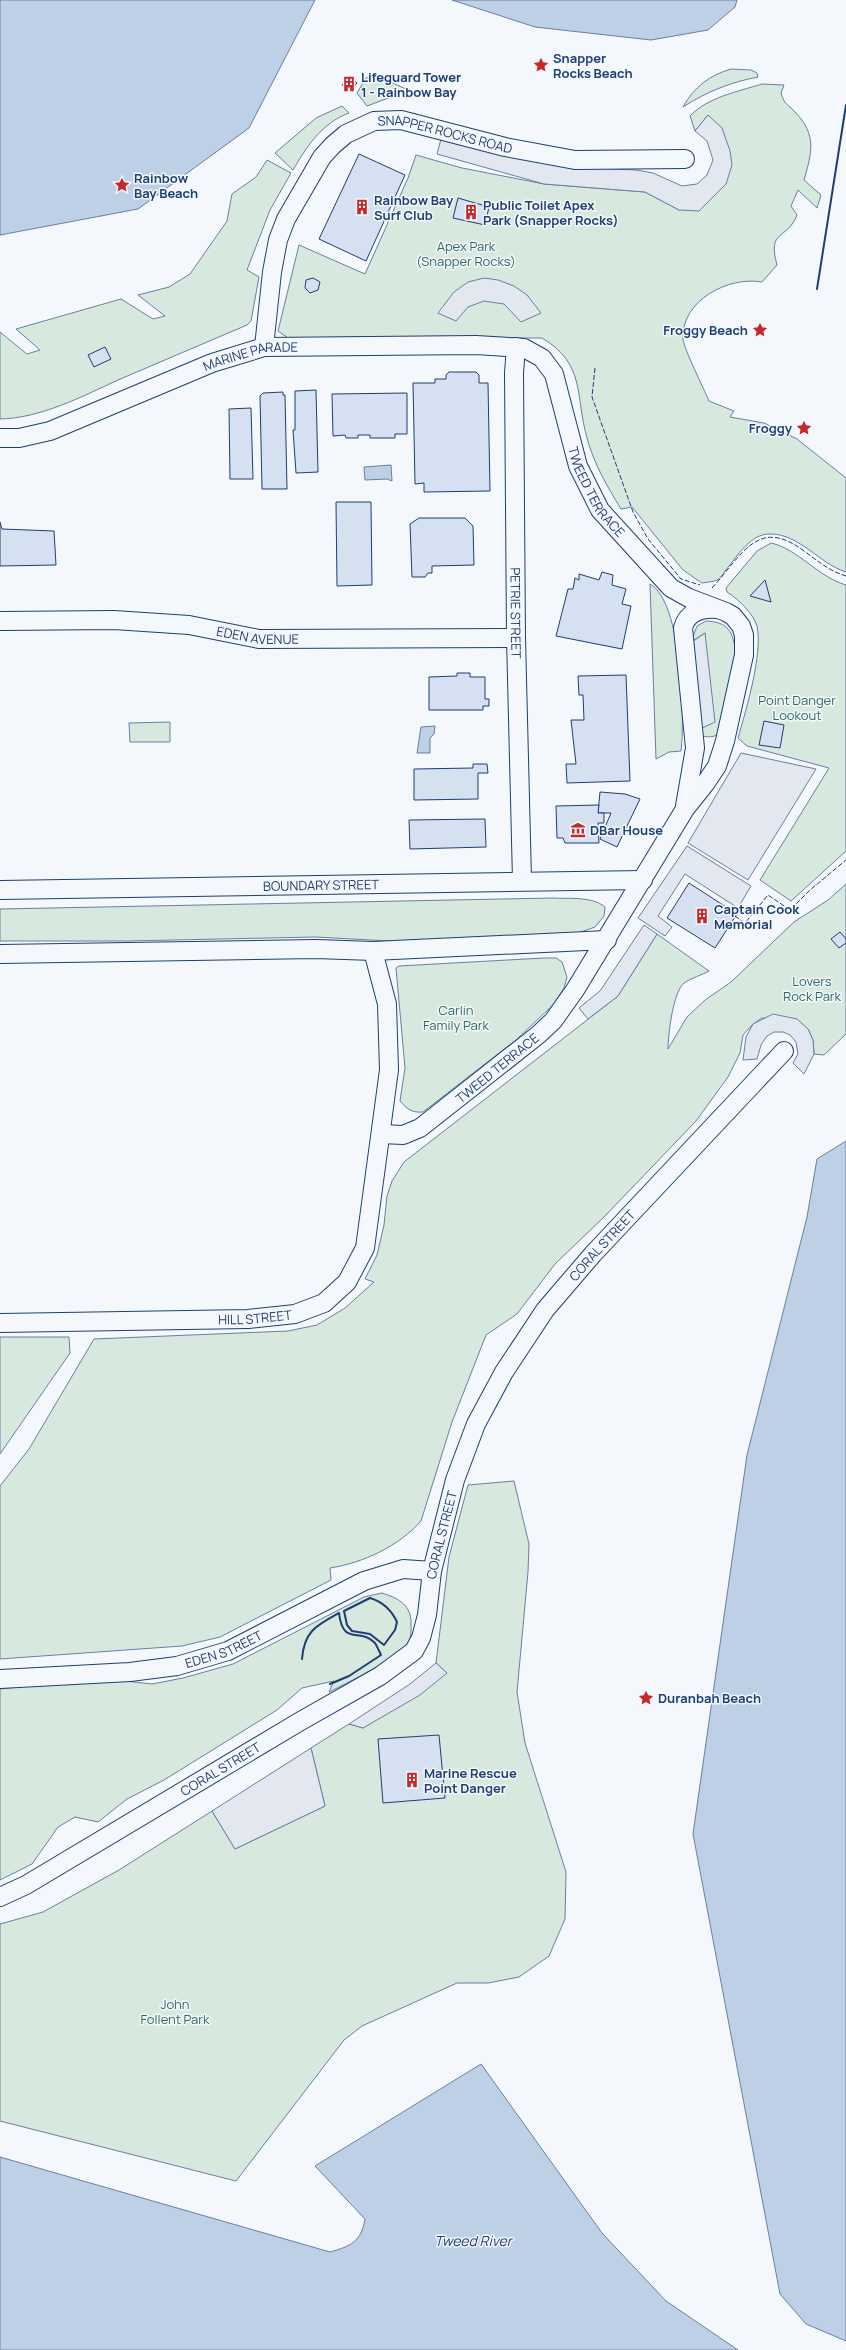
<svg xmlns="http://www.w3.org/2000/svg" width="846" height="2350" font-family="Manrope,sans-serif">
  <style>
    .green { fill: #d7e8df; stroke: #687fa3 }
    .parking { fill: #e3e8f0; stroke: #687fa3 }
    .water { fill: #bed0e5; stroke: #687fa3 }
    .building { fill: #d5e0f0; stroke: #1d3f73 }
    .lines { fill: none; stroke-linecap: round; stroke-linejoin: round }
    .minor-casing { stroke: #1d3f73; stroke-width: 20 }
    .minor { stroke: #f4f7fb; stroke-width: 18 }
    .fence { stroke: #1d3f73; stroke-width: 1; stroke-dasharray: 5 2; stroke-linecap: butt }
    .wall { stroke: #1d3f73; stroke-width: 2 }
    .labels { text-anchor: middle; stroke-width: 3; stroke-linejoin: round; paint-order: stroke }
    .poi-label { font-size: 13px; font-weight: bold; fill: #1d3f73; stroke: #f4f7fb; text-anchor: start }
    .street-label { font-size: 13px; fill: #1d3f73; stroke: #f4f7fb }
    .park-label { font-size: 13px; fill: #2c6c60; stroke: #f4f7fb }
    .water-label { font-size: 14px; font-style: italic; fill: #1d3f73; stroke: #f4f7fb }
  </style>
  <rect width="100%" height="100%" fill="#f4f7fb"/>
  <g class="green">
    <path d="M 731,69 L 751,70 L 757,73 L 758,77 C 731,82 706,92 683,107 C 694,87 710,75 731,69 Z"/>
    <path d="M 375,75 L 406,89 L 402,93 L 367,106 L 357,93 L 366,78 Z"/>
    <path d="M 762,84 L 784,85 L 781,93 C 785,106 787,103 795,112 C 817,135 812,152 804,180 L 821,195 L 817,208 L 798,190 L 791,206 L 797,215 C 787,241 767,228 777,265 L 762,282 C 729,276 681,300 683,339 C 684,349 704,389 709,401 L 734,411 L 730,417 L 764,423 L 797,439 L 846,478 L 846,572 C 820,564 799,534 771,534 C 750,533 737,557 725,571 C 723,574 720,579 717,580 C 713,582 707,582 702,583 L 683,570 L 632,507 L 621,509 C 607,486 594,464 587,438 C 575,396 586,364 542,338 L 288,338 L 278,331 L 299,245 L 365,274 L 408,178 L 416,155 L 462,168 L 544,184 L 645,192 L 679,210 L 726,184 L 708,115 L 695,131 L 690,116 C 708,97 737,92 762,84 Z"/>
    <path d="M 342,106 L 349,113 C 322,123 307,146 293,170 L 275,153 L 316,118 Z"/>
    <path d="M 267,160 L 291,173 L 270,210 L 247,270 L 259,277 L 251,321 L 247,325 C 204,343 161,362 118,380 C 81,397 41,418 0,419 L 0,332 L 27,354 L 40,350 L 16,329 L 121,299 L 153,319 L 165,316 L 138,295 L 169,287 L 190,274 L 227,221 L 232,194 L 256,177 Z"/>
    <path d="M 771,543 C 798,549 818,577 846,585 L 846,851 L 791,901 L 760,880 L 829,768 L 747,746 L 738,738 C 746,710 763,654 757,626 C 753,613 738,599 727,592 L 726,588 L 757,551 Z"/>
    <path d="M 650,584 C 682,602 685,717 681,751 L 669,752 L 656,759 Z"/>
    <path d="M 706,621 C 729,622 733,632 736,654 L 719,733 C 714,738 708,737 701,736 L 705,633 L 691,642 L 697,626 Z"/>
    <path d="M 170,722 L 170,742 L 130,742 L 129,723 Z"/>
    <path d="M 846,884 L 846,1034 L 824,1055 L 814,1054 L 813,1040 L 808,1029 L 796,1019 L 762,1018 L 753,1024 L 743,1035 L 740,1053 L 728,1077 L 696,1121 L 605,1216 L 555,1264 L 517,1314 L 486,1335 L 452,1422 L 421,1521 C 399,1546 363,1563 330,1568 L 331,1580 L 220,1637 L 182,1646 L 0,1659 L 0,1486 L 29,1449 L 94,1339 L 288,1331 L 317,1325 L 345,1308 L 374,1282 L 365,1279 L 377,1255 L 384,1225 L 387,1196 L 392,1181 L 404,1162 L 618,996 L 657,934 L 709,971 C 702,975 691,978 684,983 C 673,992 668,1035 668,1049 L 687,1017 L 705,1000 L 731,982 L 794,922 L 828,900 Z"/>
    <path d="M 553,898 C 569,899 592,896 605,907 L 604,916 L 595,927 L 578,933 L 535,936 L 390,941 L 315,937 L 127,941 L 0,941 L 0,909 Z"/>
    <path d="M 544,958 L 556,958 L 562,962 L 567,977 L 564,988 L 553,1005 L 516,1040 L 423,1112 C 412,1113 407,1109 400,1101 L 405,1068 L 396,968 L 399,966 Z"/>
    <path d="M 0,1337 L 69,1337 L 70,1353 L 0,1454 Z"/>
    <path d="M 514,1481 L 529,1544 L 528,1572 L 517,1692 L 525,1743 L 566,1872 L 565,1919 L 549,1956 L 519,1977 L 488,1983 L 457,1983 L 362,2026 L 344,2040 L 236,2181 L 0,2121 L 0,1924 L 43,1912 L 119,1870 L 212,1811 L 235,1849 L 325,1806 L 311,1748 L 349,1724 L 363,1728 L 447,1673 L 436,1663 L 449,1557 L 468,1485 Z"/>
    <path d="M 382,1593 C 397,1598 409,1603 411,1620 C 411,1627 412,1639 407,1644 C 395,1660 347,1683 329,1692 L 334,1681 L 302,1688 L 277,1710 L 164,1780 L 127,1799 L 98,1822 L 75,1817 L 58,1827 L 32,1864 L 0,1880 L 0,1689 L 99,1678 L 152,1684 L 183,1678 L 233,1664 L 364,1597 Z"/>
  </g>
  <g class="parking">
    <path d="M 708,115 L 722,128 L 730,151 L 732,165 L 726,184 L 699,211 L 679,210 L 645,192 L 544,184 L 437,154 L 441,139 L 591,168 L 636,170 L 653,173 L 682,186 L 697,184 L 707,175 L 713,160 L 707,141 L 695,131 Z"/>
    <path d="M 484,278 L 498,280 L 514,286 L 527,295 L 541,313 L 521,322 L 504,304 L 484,301 L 468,307 L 456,321 L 438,313 L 454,292 L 468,282 Z"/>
    <path d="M 705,633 L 715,722 L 700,729 L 685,647 Z"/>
    <path d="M 741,753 L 816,769 L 748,880 L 688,843 Z"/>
    <path d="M 687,846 L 751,886 L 738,908 L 685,874 L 658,916 L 672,927 L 665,936 L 638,918 Z"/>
    <path d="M 644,925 L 657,934 L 618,996 L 588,1019 L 579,1008 L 600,991 Z"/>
    <path d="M 773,1014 L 797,1019 L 808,1029 L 813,1040 L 814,1054 L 804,1074 L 793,1063 L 798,1054 L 796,1042 L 790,1035 L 783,1032 L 774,1032 L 767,1036 L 761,1045 L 757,1059 L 743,1060 L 746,1037 L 753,1024 Z"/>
    <path d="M 436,1663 L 447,1673 L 420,1695 L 363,1728 L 349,1724 L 410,1684 Z"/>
    <path d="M 311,1748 L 325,1806 L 235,1849 L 212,1811 Z"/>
  </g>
  <g class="water">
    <path d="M 0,0 L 315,0 L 249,128 L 138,209 L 0,235 Z"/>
    <path d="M 452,0 L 737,0 L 735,7 L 708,30 L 651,40 L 535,27 Z"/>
    <path d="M 391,465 L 392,481 L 387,479 L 365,480 L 364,467 Z"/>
    <path d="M 435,726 L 434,734 L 430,738 L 430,753 L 417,753 L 421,727 Z"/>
    <path d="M 846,1141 L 846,2341 L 806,2324 L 780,2294 L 693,1834 L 747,1455 L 807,1217 L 817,1159 Z"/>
    <path d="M 481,2064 L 602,2233 L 666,2301 L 738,2350 L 0,2350 L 0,2157 L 330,2252 C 351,2246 361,2242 365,2219 L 315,2166 Z"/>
  </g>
  <g class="building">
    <path d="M 349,76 L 357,83 L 350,92 L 342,85 Z"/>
    <path d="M 359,154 L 405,175 L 366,261 L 319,239 Z"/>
    <path d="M 458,198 L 489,207 L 485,225 L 453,218 Z"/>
    <path d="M 313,278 L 320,282 L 318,290 L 310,293 L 305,288 L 306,280 Z"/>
    <path d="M 105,347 L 111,359 L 94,367 L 88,355 Z"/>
    <path d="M 449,372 L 476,372 L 479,375 L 479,383 L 488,383 L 490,491 L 424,492 L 424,483 L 415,484 L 413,383 L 435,383 L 435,379 L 446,379 L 446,375 Z"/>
    <path d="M 316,390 L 318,472 L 296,473 L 293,430 L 295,430 L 295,391 Z"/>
    <path d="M 283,392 L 283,395 L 285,395 L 287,489 L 262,489 L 260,396 L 263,393 Z"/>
    <path d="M 407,393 L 407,434 L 395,434 L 395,438 L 370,438 L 370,435 L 358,435 L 358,438 L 346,438 L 345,435 L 333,436 L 332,394 Z"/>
    <path d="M 251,408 L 253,479 L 230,479 L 229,409 Z"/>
    <path d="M 336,502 L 371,502 L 372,585 L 337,586 Z"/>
    <path d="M 419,518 L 465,518 L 473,526 L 474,565 L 432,566 L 432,573 L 428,573 L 425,577 L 412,577 L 410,524 Z"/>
    <path d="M 0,522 L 2,529 L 54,531 L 56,565 L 0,566 Z"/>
    <path d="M 602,572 L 613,575 L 612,585 L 626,589 L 622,604 L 631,606 L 622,649 L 556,636 L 568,589 L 573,589 L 575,578 L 579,580 L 579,574 L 599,580 Z"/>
    <path d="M 765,580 L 771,602 L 750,596 Z"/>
    <path d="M 457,673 L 470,673 L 470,677 L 485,677 L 485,699 L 489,699 L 489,706 L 483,706 L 483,710 L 429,710 L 429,677 L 457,676 Z"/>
    <path d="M 626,675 L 630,781 L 567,783 L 566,764 L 576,764 L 571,720 L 584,720 L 583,695 L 579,695 L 578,676 Z"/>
    <path d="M 764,721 L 784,725 L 780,748 L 759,745 Z"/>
    <path d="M 473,764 L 487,764 L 488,773 L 478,773 L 478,799 L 414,800 L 414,769 L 473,768 Z"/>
    <path d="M 600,792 L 625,794 L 640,799 L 617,847 L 600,839 L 611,813 L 598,813 Z"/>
    <path d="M 599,805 L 598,813 L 604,813 L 604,823 L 598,823 L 599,843 L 565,843 L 563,838 L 557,838 L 556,806 Z"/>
    <path d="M 485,819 L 486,847 L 410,849 L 409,820 Z"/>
    <path d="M 689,883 L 737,914 L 715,948 L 667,918 Z"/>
    <path d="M 840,932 L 846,939 L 846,943 L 839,948 L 831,939 Z"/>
    <path d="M 439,1735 L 445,1798 L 383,1803 L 378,1739 Z"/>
  </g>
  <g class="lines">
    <g class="minor-casing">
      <g id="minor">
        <path id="s1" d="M 264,347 L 272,272 L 278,240 L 286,219 L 322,157 L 333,145 L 346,134 L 374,121 L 401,120 L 505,147 L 575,160 L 685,159"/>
        <path id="s2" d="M 516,347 L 514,373 L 516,638 L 522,880"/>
        <path id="s3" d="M 0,438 L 19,438 L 50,431 L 212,363 L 264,347 L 476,345 L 524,348 L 542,358 L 554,374 L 578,466 L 600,510 L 671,588 L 689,598 L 726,612 L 733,616 L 741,626 L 744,635 L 744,655 L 725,741 L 717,766 L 705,784 L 685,809 L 575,990 L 553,1021 L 538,1035 L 420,1128 L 403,1135 L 381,1134"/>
        <path id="s4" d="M 0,621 L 114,620 L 189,625 L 259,639 L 516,638"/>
        <path d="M 685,806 L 695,748 L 683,628 C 687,612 701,608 716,609"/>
        <path id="s5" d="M 0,890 L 643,880"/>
        <path d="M 0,954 L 316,949 L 373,951 L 607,940"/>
        <path id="s6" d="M 0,1323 L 248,1319 L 295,1314 L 324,1303 L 347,1282 L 365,1248 L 389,1070 L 387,1004 L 373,951"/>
        <path id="s7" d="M 0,1679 L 130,1672 L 177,1666 L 228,1651 L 364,1581 L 403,1569 L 432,1571"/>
        <path id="s8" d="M 0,1897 L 26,1885 L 299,1722 L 380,1676 L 414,1651 L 421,1638 L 427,1615 L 432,1571 L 455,1480 L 476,1424 L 504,1372 L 545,1310 L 593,1254 L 784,1051"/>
      </g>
    </g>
    <use href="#minor" class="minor"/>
    <g class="fence">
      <path d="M 595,368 L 592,397 L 633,512 L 648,539 L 681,579 L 700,585"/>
      <path d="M 712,588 C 742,555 758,516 804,551 C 818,561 829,571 846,576"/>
      <path d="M 735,916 L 745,923 L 768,895 L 790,910 L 810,890 L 846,860"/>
    </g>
    <g class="wall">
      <path d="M 817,289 L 846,105"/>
      <path d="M 370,1598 C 383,1602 392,1611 397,1622 L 395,1630 L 384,1645 L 370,1634 L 352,1631 L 347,1625 L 344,1611 Z"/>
      <path d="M 302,1659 C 304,1631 317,1625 339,1613 C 343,1647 360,1627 375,1643 C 377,1646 379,1651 381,1655 L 349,1676 L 330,1684"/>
    </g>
  </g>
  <defs>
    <g id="sight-bare" transform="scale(1.2)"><path d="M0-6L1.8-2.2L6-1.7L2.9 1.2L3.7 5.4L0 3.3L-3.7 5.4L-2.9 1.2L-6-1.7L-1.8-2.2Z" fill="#c62828" stroke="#f4f7fb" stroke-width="2.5" paint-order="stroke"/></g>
    <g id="building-bare" transform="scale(1.2)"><path d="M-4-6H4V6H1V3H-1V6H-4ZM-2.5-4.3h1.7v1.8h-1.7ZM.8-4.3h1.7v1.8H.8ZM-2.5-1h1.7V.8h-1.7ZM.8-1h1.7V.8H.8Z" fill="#c62828" stroke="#f4f7fb" stroke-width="2.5" paint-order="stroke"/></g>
    <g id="museum-bare" transform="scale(1.2)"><path d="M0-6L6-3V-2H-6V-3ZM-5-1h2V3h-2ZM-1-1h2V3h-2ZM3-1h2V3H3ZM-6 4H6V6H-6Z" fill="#c62828" stroke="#f4f7fb" stroke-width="2.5" paint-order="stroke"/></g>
  </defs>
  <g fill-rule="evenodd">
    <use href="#sight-bare" x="541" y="65"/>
    <use href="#building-bare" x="349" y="84"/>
    <use href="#sight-bare" x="122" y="185"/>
    <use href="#building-bare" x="362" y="207"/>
    <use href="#building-bare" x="471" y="212"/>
    <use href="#sight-bare" x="760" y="330"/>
    <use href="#sight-bare" x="804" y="428"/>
    <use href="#museum-bare" x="578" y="830"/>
    <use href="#building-bare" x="702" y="916"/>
    <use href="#sight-bare" x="646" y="1698"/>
    <use href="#building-bare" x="412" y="1780"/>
  </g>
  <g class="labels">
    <g class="poi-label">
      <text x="553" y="63">Snapper<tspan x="553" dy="15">Rocks Beach</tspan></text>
      <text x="361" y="82">Lifeguard Tower<tspan x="361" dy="15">1 - Rainbow Bay</tspan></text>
      <text x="134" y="183">Rainbow<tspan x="134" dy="15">Bay Beach</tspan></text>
      <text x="374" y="205">Rainbow Bay<tspan x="374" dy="15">Surf Club</tspan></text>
      <text x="483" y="210">Public Toilet Apex<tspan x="483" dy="15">Park (Snapper Rocks)</tspan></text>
      <text x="748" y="335" text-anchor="end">Froggy Beach</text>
      <text x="792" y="433" text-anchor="end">Froggy</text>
      <text x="590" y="835">DBar House</text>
      <text x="714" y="914">Captain Cook<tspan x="714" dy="15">Memorial</tspan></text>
      <text x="658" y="1703">Duranbah Beach</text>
      <text x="424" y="1778">Marine Rescue<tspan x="424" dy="15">Point Danger</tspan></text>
    </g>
    <g class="street-label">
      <text dy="5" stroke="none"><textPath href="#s1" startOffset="339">SNAPPER ROCKS ROAD</textPath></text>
      <text dy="5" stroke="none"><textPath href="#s3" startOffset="266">MARINE PARADE</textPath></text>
      <text dy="5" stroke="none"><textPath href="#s3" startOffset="708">TWEED TERRACE</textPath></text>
      <text dy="5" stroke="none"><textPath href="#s2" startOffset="266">PETRIE STREET</textPath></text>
      <text dy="5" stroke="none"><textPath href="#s4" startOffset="259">EDEN AVENUE</textPath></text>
      <text dy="5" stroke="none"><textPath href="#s5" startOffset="321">BOUNDARY STREET</textPath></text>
      <text transform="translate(497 1068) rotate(-39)" y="5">TWEED TERRACE</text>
      <text dy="5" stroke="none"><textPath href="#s8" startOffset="938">CORAL STREET</textPath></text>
      <text dy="5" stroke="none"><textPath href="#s6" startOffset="255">HILL STREET</textPath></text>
      <text dy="5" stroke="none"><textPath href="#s8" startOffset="602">CORAL STREET</textPath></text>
      <text dy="5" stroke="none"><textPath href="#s7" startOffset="227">EDEN STREET</textPath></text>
      <text dy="5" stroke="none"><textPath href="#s8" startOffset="255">CORAL STREET</textPath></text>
    </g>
    <g class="park-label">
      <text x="466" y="251">Apex Park<tspan x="466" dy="15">(Snapper Rocks)</tspan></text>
      <text x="797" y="705">Point Danger<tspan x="797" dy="15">Lookout</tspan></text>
      <text x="812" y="986">Lovers<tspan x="812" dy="15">Rock Park</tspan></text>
      <text x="456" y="1015">Carlin<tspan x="456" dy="15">Family Park</tspan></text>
      <text x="175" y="2009">John<tspan x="175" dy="15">Follent Park</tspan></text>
    </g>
    <g class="water-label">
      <text x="473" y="2246">Tweed River</text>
    </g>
  </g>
</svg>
